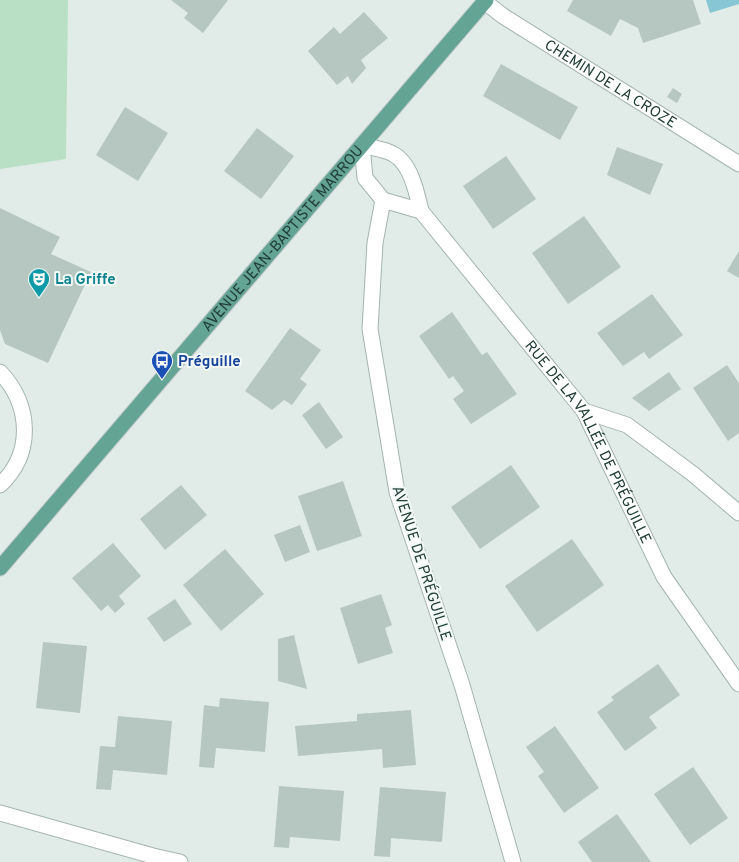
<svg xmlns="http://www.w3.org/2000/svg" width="739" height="862" font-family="Overpass,sans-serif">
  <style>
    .green { fill: #b9dfc4 }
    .water { fill: #87c6d4 }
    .building { fill: #b6c7c1 }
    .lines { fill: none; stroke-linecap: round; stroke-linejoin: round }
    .minor-casing { stroke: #a4b4af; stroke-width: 17 }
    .major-casing { stroke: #c1c9c7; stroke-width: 17 }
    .minor { stroke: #fff; stroke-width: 15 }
    .major { stroke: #64a495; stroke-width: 15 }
    .labels { text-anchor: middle; stroke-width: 4; stroke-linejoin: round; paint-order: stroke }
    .street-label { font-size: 15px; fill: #213e37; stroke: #f2f9f6 }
    .culture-label { font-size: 15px; font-weight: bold; fill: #0d838f; stroke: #f2f9f6; text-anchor: start }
    .transit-label { font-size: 15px; font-weight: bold; fill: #164399; stroke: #f2f9f6; text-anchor: start }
  </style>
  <rect width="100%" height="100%" fill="#e1ece8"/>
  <path class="green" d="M 0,0 L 68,0 L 66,159 L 0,169 Z"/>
  <path class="water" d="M 706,0 L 739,0 L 739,4 L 710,13 Z"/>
  <g class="building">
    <path d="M 171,0 L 228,0 L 203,33 L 184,18 L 188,13 Z"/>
    <path d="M 573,0 L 693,0 L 701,24 L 643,43 L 638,28 L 620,19 L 611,36 L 567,11 Z"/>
    <path d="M 364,12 L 388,38 L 361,60 L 366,68 L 352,84 L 348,76 L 337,85 L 308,51 L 334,27 L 340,34 Z"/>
    <path d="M 501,64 L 578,107 L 560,140 L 483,96 Z"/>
    <path d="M 673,88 L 682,94 L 677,103 L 667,97 Z"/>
    <path d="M 125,107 L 168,133 L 138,181 L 96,155 Z"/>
    <path d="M 257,128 L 294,156 L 261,199 L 224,171 Z"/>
    <path d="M 617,147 L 663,164 L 650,195 L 607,175 Z"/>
    <path d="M 506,156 L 536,199 L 493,229 L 463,186 Z"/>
    <path d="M 0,208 L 60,237 L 51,254 L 91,272 L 48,363 L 5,344 L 0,330 Z"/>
    <path d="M 584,216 L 621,267 L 568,304 L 532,253 Z"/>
    <path d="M 739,251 L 739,278 L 727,271 Z"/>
    <path d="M 652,294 L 683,335 L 649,359 L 644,352 L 623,366 L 597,333 Z"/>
    <path d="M 452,312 L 482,355 L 487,352 L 517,394 L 471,424 L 453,399 L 464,391 L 453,376 L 449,379 L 419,336 Z"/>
    <path d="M 290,328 L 321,350 L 300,379 L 307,384 L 292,405 L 284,400 L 272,410 L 245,391 Z"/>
    <path d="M 727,365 L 739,383 L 739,433 L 728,441 L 693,388 Z"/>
    <path d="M 669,372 L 681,389 L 649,411 L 632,398 Z"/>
    <path d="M 319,402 L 343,437 L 326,449 L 302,415 Z"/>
    <path d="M 511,465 L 540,507 L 480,549 L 451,507 Z"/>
    <path d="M 343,481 L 362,536 L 317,551 L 298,496 Z"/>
    <path d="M 181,485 L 207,515 L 165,550 L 140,519 Z"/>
    <path d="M 300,525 L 310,552 L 285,562 L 274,535 Z"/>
    <path d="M 572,539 L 604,585 L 537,632 L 505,586 Z"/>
    <path d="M 113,543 L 141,576 L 119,596 L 125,604 L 115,613 L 108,605 L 101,611 L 72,578 Z"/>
    <path d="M 225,549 L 264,594 L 221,631 L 183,585 Z"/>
    <path d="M 381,594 L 392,625 L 385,628 L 393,653 L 358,664 L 340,608 Z"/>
    <path d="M 175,599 L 192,624 L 164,642 L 147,618 Z"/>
    <path d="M 294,635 L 307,689 L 278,681 L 278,639 Z"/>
    <path d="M 43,642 L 87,646 L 80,713 L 36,708 Z"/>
    <path d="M 658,664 L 680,695 L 649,717 L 657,728 L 625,751 L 597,712 L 614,700 L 611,697 Z"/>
    <path d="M 220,698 L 269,702 L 265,752 L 216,748 L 214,768 L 199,767 L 204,705 L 219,707 Z"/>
    <path d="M 411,710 L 416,765 L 383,768 L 382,749 L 298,756 L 295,726 L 357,721 L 357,714 Z"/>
    <path d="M 118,716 L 172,721 L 167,775 L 113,770 L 111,790 L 96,789 L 100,746 L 115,747 Z"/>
    <path d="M 555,726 L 599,788 L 564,813 L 538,776 L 544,772 L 526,747 Z"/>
    <path d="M 693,767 L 728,818 L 690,845 L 654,794 Z"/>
    <path d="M 279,786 L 344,791 L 340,841 L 290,837 L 289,848 L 274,847 Z"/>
    <path d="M 380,787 L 446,792 L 442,842 L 391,838 L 390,857 L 374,856 Z"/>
    <path d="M 617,814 L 651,862 L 592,862 L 578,842 Z"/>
  </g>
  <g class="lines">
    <g class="minor-casing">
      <g id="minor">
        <path id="s1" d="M 485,2 L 503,16 L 739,164"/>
        <path d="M 383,200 L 421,211"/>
        <path d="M 0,372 C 31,405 34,453 0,485"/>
        <path d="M 584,411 L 627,425 L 693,474 L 739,513"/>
        <path d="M 0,813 L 153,856 L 180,862"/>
        <path id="s2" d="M 513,862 L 462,685 L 397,492 L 370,329 L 375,243 L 383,200 L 365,178 L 362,145 C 372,148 385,149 393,154 C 411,163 417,194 421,211 L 584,411 L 664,577 L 739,684"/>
      </g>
    </g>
    <g class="major-casing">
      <g id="major">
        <path id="s3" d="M 0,568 L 486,0"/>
      </g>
    </g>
    <use href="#minor" class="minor"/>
    <use href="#major" class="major"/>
  </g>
  <defs>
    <g id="theatre-pin" transform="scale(1.125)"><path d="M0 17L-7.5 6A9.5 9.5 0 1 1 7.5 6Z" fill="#0f9aa8" stroke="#f2f9f6"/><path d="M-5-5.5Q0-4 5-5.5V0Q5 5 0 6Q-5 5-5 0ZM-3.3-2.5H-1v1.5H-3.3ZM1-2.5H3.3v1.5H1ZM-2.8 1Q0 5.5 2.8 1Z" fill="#fff"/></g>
    <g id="bus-pin" transform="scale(1.125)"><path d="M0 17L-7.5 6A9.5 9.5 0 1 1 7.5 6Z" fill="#1a4fb4" stroke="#f2f9f6"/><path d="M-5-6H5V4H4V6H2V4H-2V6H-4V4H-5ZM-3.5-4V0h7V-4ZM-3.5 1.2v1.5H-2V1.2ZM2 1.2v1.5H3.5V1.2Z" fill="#fff"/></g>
  </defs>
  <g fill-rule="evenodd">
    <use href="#theatre-pin" x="39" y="279"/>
    <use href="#bus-pin" x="162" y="361"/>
  </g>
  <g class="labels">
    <g class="street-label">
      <text dy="5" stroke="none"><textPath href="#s1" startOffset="150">CHEMIN DE LA CROZE</textPath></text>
      <text dy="5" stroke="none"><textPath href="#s3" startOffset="434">AVENUE JEAN-BAPTISTE MARROU</textPath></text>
      <text dy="5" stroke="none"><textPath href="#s2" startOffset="1129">RUE DE LA VALLÉE DE PRÉGUILLE</textPath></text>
      <text transform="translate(422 563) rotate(72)" y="5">AVENUE DE PRÉGUILLE</text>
    </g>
    <g class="culture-label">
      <text x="55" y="284">La Griffe</text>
    </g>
    <g class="transit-label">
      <text x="178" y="366">Préguille</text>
    </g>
  </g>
</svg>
